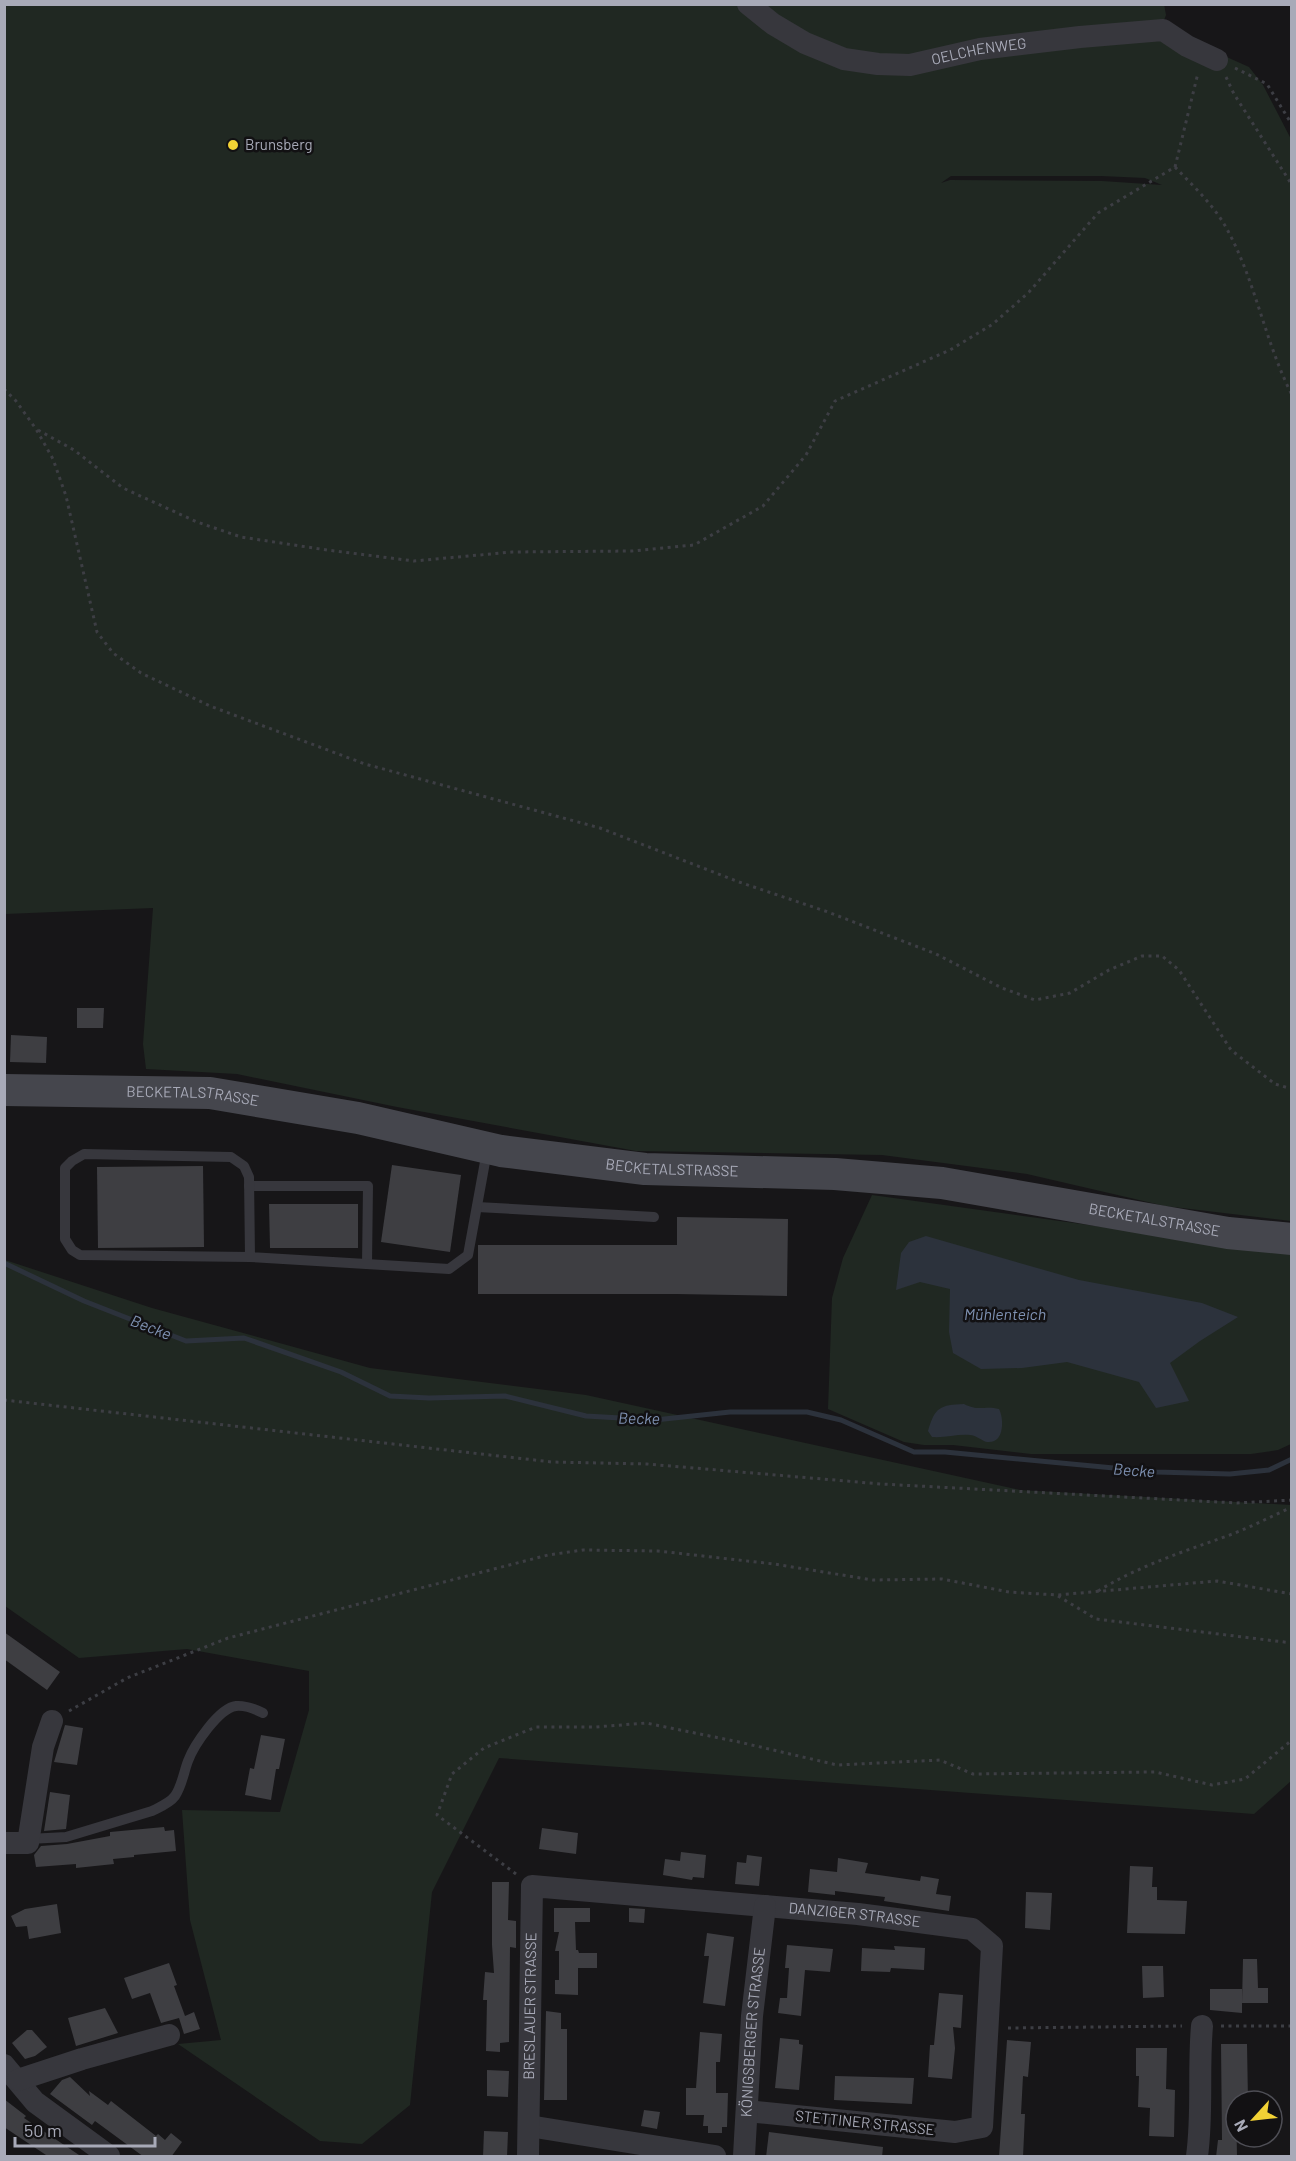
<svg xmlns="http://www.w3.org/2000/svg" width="1296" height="2161" font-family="Barlow,sans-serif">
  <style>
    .green { fill: #202822; fill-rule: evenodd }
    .water { fill: #2c323c }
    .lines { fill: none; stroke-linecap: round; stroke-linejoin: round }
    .stream { stroke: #2c323c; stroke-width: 5 }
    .building { fill: #3e3e42 }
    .path { stroke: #3d3e44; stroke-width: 3; stroke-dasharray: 3 4.5; stroke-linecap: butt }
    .service { stroke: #37373d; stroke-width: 10 }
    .minor { stroke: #37373d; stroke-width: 22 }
    .secondary { stroke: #45464d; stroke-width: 32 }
    .poi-dot { fill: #f2d235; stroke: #121113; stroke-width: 2 }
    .labels { text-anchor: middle; stroke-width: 5; stroke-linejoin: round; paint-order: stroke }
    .street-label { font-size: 15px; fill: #a8aab8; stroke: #121113 }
    .poi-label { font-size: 15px; fill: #a8aab8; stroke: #121113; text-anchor: start }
    .water-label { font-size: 16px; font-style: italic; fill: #7f92b3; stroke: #121113 }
  </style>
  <rect width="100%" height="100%" fill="#171618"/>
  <g class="green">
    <path d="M 1164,4 L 1166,15 L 1161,28 L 935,57 L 842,55 L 752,5 Z"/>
    <path d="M 4,5 L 744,5 L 843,61 L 1079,39 L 1191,41 L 1249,67 L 1263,85 L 1292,141 L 1291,1221 L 1165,1206 L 1027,1174 L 882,1155 L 636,1151 L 397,1107 L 237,1074 L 146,1069 L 143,1044 L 153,908 L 5,914 ZM 951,176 L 1101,176 L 1145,178 L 1162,185 L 1102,181 L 950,180 L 941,183 Z"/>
    <path d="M 872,1195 L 1291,1253 L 1291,1444 L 1278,1450 L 1251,1454 L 1031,1454 L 953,1445 L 924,1445 L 904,1442 L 828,1409 L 832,1298 L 843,1258 Z"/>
    <path d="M 5,1260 L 152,1308 L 370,1368 L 586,1395 L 1020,1490 L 1291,1505 L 1291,1781 L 1254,1814 L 499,1758 L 432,1892 L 410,2105 L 362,2144 L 320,2141 L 178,2044 L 221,2040 L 190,1920 L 182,1810 L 280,1812 L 309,1710 L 309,1671 L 187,1649 L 79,1658 L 5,1606 Z"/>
  </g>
  <g class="water">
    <path d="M 926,1236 L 1079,1280 L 1202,1303 L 1238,1317 L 1200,1341 L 1170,1363 L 1189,1401 L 1156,1408 L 1139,1382 L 1067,1362 L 1022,1368 L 981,1369 L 953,1353 L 949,1332 L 950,1289 L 920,1282 L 896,1290 L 901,1253 L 909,1242 Z"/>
    <path d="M 964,1404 C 980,1412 984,1405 999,1409 C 1004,1418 1005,1444 987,1442 C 982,1441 976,1435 970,1435 C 957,1434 945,1438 932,1437 L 928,1431 C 935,1407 940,1405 964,1404 Z"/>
  </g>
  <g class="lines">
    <path class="stream" d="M 4,1263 L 84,1301 L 186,1341 L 244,1338 L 341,1372 L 390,1396 L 429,1398 L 505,1396 L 586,1416 L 655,1420 L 730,1412 L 807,1412 L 841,1420 L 914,1452 L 945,1452 L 1156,1472 L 1230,1474 L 1269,1470 L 1292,1459"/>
  </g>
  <g class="building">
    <path d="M 77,1008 L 104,1008 L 103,1028 L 77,1028 Z"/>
    <path d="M 11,1035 L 47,1037 L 46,1063 L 10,1062 Z"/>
    <path d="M 392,1165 L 461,1175 L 450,1252 L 381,1242 Z"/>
    <path d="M 203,1166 L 204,1247 L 98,1248 L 97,1167 Z"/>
    <path d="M 269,1204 L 358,1204 L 358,1248 L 270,1248 Z"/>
    <path d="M 677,1217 L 788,1219 L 787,1296 L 676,1294 L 478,1294 L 478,1245 L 677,1245 Z"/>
    <path d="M 4,1632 L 60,1672 L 47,1690 L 4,1659 Z"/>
    <path d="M 65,1725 L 83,1728 L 77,1765 L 54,1762 Z"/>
    <path d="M 261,1735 L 285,1739 L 279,1769 L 276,1769 L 271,1800 L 245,1795 L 250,1768 L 254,1769 Z"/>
    <path d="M 50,1792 L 70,1795 L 66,1829 L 44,1831 Z"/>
    <path d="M 164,1827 L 165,1831 L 174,1830 L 176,1851 L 134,1855 L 134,1857 L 113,1859 L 114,1864 L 76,1868 L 76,1864 L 36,1867 L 34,1855 L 41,1846 L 67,1844 L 110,1836 L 110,1832 Z"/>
    <path d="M 542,1828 L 578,1833 L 576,1854 L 539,1849 Z"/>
    <path d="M 681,1852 L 706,1855 L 704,1878 L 693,1877 L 692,1880 L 663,1875 L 665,1859 L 680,1861 Z"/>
    <path d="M 747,1855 L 762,1857 L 759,1886 L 735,1884 L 737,1862 L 746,1863 Z"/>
    <path d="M 838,1858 L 868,1863 L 865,1873 L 920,1881 L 921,1876 L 939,1879 L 936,1894 L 951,1896 L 949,1911 L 884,1901 L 885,1897 L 835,1891 L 835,1895 L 808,1892 L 810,1869 L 837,1872 Z"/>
    <path d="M 1130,1866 L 1153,1867 L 1152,1887 L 1157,1887 L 1157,1900 L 1187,1901 L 1185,1934 L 1127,1933 Z"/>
    <path d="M 492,1882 L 509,1882 L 508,1920 L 516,1921 L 516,1948 L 510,1947 L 509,2042 L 500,2043 L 500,2052 L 486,2051 L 487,2000 L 483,2000 L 485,1972 L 494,1973 L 492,1945 Z"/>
    <path d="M 1026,1892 L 1052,1893 L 1050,1930 L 1025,1928 Z"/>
    <path d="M 57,1904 L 61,1933 L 29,1939 L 27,1926 L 16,1927 L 11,1916 L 25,1909 Z"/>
    <path d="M 554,1908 L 590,1908 L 590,1922 L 575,1922 L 576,1950 L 578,1950 L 579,1953 L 597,1953 L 597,1968 L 578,1968 L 578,1995 L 555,1994 L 555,1980 L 559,1980 L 559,1951 L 555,1951 L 559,1932 L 554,1932 Z"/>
    <path d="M 629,1908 L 645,1909 L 644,1923 L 629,1922 Z"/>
    <path d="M 707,1933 L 734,1937 L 725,2006 L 703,2003 L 709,1956 L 704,1956 Z"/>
    <path d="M 787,1945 L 833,1949 L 830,1972 L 805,1970 L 801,2016 L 778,2013 L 780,1998 L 787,1998 L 789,1968 L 785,1968 Z"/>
    <path d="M 894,1946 L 925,1948 L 924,1970 L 891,1968 L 890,1972 L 861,1971 L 862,1948 L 895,1950 Z"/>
    <path d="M 1243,1959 L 1257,1959 L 1258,1988 L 1268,1988 L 1268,2003 L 1242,2003 Z"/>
    <path d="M 169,1963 L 177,1985 L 174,1986 L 185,2016 L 194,2012 L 200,2029 L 184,2034 L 179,2018 L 161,2023 L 150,1993 L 132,1999 L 124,1978 Z"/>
    <path d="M 1142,1966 L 1163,1966 L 1164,1997 L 1143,1998 Z"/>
    <path d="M 1210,1989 L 1242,1989 L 1242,2013 L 1210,2010 Z"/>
    <path d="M 939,1993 L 963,1995 L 961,2028 L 953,2027 L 955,2048 L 952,2079 L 928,2077 L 930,2045 L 934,2045 Z"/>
    <path d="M 105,2008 L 118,2033 L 76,2046 L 68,2018 Z"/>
    <path d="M 546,2011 L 561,2013 L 561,2029 L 567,2029 L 567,2100 L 544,2100 Z"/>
    <path d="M 27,2030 L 32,2030 L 47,2047 L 35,2056 L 25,2059 L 12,2043 Z"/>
    <path d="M 700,2032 L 722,2034 L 720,2062 L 716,2062 L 716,2093 L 728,2093 L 727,2127 L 722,2127 L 722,2133 L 708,2133 L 708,2126 L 703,2126 L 704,2115 L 686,2115 L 686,2088 L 696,2088 Z"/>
    <path d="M 780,2038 L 799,2040 L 799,2044 L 803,2045 L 799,2090 L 775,2088 Z"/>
    <path d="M 1007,2040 L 1031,2042 L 1028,2077 L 1023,2076 L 1021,2114 L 1025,2114 L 1023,2157 L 999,2157 Z"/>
    <path d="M 1221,2044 L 1247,2044 L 1248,2101 L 1236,2101 L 1237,2157 L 1216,2157 L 1218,2140 L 1222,2140 Z"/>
    <path d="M 1136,2048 L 1167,2048 L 1166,2089 L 1175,2090 L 1174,2137 L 1149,2136 L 1150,2108 L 1138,2107 L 1139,2076 L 1136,2076 Z"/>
    <path d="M 487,2070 L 509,2071 L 508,2097 L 487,2096 Z"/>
    <path d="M 835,2076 L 914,2078 L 912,2104 L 834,2100 Z"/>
    <path d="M 70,2077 L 90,2096 L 89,2091 L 108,2105 L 111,2101 L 156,2136 L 158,2134 L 165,2140 L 171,2133 L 182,2142 L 171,2157 L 144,2157 L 95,2121 L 92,2125 L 50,2094 L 62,2080 Z"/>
    <path d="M 4,2099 L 26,2116 L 24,2118 L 82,2157 L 49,2157 L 4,2127 Z"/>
    <path d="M 644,2110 L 660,2112 L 657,2129 L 641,2126 Z"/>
    <path d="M 484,2131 L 508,2132 L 507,2157 L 483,2157 Z"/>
    <path d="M 769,2132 L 883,2147 L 882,2157 L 766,2157 Z"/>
  </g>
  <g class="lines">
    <g class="path">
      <path d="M 1235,68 L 1267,84 L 1291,123"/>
      <path d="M 1226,77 L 1234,94 L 1292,185"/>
      <path d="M 1175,167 C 1194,187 1215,206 1228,231 C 1256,283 1265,342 1292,395"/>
      <path d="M 4,389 L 16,401 L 36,429 L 53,459 L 66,496 L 97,632 L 113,653 L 141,673 L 210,706 L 365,764 L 600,828 L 739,882 L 828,912 L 936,954 L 1002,988 L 1035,1000 L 1070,993 L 1109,970 L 1142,956 L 1162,956 L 1179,970 L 1231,1050 L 1275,1084 L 1292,1089"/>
      <path d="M 38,430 L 74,450 L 123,488 L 197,522 L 241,537 L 327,550 L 414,561 L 512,552 L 632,551 L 694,545 L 763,506 L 806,455 L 835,401 L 950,350 L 993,324 L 1029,292 L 1098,213 L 1175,167 L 1198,73"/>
      <path d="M 4,1400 L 552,1462 L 647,1464 L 881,1484 L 1237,1503 L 1292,1500"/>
      <path d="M 1098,1591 C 1139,1566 1182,1552 1227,1536 C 1249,1528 1270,1517 1292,1507"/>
      <path d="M 1058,1596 L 1096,1619 L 1292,1643"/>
      <path d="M 69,1711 L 127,1678 L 228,1638 L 548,1555 L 583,1550 L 658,1551 L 774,1564 L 873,1580 L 942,1579 L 1009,1592 L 1057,1595 L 1217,1581 L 1292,1594"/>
      <path d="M 516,1874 L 437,1815 L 452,1774 L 484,1748 L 536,1727 L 596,1727 L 646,1723 L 739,1742 L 837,1765 L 940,1760 L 973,1774 L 1155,1772 L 1212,1785 L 1245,1779 L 1292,1740"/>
      <path d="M 1221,2026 L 1292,2026"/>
      <path d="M 1008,2028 L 1182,2026"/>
    </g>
    <g class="service">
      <path d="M 249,1186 L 368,1186 L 367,1264"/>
      <path d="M 477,1207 L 654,1217"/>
      <path d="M 250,1257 L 249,1177 L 244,1166 L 231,1157 L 84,1154 L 72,1161 L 65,1168 L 65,1239 L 72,1250 L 80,1255 L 250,1257 L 449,1269 L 468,1255 L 487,1151"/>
      <path d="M 29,1839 L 66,1837 L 152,1811 C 160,1807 170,1803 175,1796 C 182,1786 184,1771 188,1761 C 194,1745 219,1708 236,1706 C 246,1705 255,1709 263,1713"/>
    </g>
    <g class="minor">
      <path id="s1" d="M 748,4 L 773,24 L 805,43 L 844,59 L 878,64 L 910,65 L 980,49 L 1080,37 L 1163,30 L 1187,46 L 1217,60"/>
      <path d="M 4,1843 L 28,1843 L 43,1747 L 52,1721"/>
      <path d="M 4,2065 L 35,2102 L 109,2156"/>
      <path d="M 18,2080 L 82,2059 L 169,2035"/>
      <path d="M 529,2126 L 715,2156"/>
      <path id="s2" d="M 528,2156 L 532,1886 L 858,1914 L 972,1929 L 992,1946 L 982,2127 L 955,2132 L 747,2111"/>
      <path id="s3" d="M 744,2156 L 752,2016 L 765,1906"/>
      <path d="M 1197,2156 C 1203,2113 1198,2070 1202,2026"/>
    </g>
    <path class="secondary" id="s4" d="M 4,1090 L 210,1093 L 358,1118 L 501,1151 L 645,1169 L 835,1174 L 942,1183 L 1228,1233 L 1292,1239"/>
  </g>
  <circle class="poi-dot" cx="233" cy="145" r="6"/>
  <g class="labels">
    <g class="street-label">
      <text dy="5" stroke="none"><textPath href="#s1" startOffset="248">OELCHENWEG</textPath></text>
      <text dy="5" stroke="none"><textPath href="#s4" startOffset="189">BECKETALSTRASSE</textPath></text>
      <text dy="5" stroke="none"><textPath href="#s4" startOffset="675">BECKETALSTRASSE</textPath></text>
      <text dy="5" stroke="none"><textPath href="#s4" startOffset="1161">BECKETALSTRASSE</textPath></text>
      <text dy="5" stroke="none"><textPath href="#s2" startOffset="594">DANZIGER STRASSE</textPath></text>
      <text dy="5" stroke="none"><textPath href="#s2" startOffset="150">BRESLAUER STRASSE</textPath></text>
      <text dy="5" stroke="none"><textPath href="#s3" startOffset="124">KÖNIGSBERGER STRASSE</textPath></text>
      <text transform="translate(865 2123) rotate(6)" y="5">STETTINER STRASSE</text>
    </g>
    <g class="poi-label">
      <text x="245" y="150">Brunsberg</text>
    </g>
    <g class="water-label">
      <text x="1005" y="1320">Mühlenteich</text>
      <text transform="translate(151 1327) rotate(21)" y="6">Becke</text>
      <text transform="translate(639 1418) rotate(1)" y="6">Becke</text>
      <text transform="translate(1134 1470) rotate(4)" y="6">Becke</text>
    </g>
  </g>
  <rect width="1296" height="2161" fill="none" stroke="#a8aab8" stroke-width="12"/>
  <g transform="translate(1254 2119) rotate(243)"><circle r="28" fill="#121113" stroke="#4e4e55" stroke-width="1.5"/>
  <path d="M0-4.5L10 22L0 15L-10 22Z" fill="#f2d235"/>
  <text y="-9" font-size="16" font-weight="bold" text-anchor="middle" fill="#a8aab8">N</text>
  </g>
  <path d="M15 2137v9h140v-9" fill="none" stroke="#a8aab8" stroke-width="3"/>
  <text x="24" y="2137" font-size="18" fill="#a8aab8" stroke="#121113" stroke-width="4.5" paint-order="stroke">50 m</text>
</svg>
